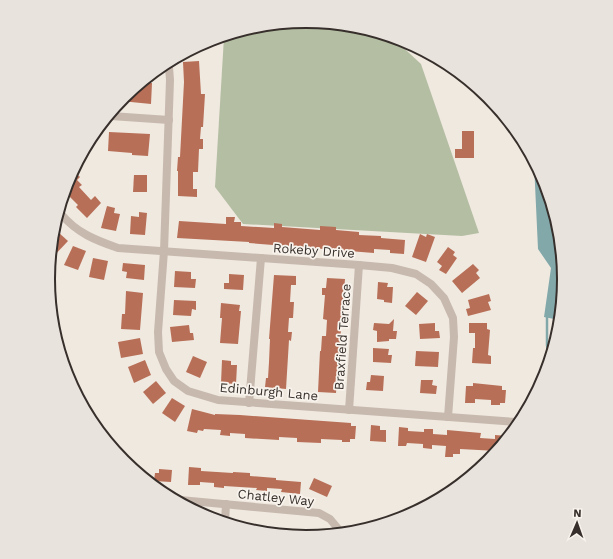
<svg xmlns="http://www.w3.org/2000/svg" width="613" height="559" font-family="'Work Sans',sans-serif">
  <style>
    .green { fill: #b4bea2 }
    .water { fill: #82a8aa }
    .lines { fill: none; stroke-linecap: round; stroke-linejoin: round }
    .stream { stroke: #82a8aa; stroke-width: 2.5 }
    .building { fill: #b86f57 }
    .street { stroke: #c7b9ad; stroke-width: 8 }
    .labels { text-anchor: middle; stroke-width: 3.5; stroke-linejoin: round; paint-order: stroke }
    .street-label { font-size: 13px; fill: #372f2b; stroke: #f8f3ec }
    .rim { fill: none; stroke: #372f2b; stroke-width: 2 }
  </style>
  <rect width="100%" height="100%" fill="#f0e9e0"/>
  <path class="green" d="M 307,21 L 394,39 L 421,64 L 479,233 L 462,236 L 243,224 L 215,187 L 224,37 Z"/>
  <path class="water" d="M 534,163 L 545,181 L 565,280 L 558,316 L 554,319 L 544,317 L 551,268 L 538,249 Z"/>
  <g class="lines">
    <path class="stream" d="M 547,314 L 547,345 L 549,357"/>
  </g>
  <g class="building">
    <path d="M 199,61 L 201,94 L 205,94 L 203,127 L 201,127 L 200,139 L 203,139 L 203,149 L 199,149 L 198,172 L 193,172 L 193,189 L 197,189 L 197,197 L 178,196 L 178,171 L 177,171 L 178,157 L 180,157 L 184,82 L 183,62 Z"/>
    <path d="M 145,83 L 152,83 L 151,104 L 121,101 L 124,97 L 138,87 L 143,87 L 143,84 Z"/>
    <path d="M 462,131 L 474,131 L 474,158 L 455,158 L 455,149 L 462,149 Z"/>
    <path d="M 109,132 L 150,134 L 148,156 L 132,155 L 132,153 L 108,151 Z"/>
    <path d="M 74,171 L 80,177 L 77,180 L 82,185 L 79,187 L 91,200 L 95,196 L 101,203 L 87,218 L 76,207 L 78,205 L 65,192 L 68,180 Z"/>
    <path d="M 134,175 L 147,175 L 147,192 L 133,192 Z"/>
    <path d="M 107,206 L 115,208 L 114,213 L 120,214 L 116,231 L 101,228 Z"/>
    <path d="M 139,212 L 147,213 L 145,235 L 130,234 L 131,216 L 139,217 Z"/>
    <path d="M 226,217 L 235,217 L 234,222 L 241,222 L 241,226 L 274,228 L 274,223 L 282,224 L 282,227 L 320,230 L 320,226 L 336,227 L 336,230 L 359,232 L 359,235 L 381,236 L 381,238 L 405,240 L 404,254 L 390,253 L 390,250 L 374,249 L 374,253 L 249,243 L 249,242 L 177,238 L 179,221 L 226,224 Z"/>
    <path d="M 58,232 L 68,241 L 52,258 L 54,248 Z"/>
    <path d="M 420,234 L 426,237 L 427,234 L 435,237 L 426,262 L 412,257 Z"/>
    <path d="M 73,246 L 86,251 L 78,270 L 64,265 Z"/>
    <path d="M 448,247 L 455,252 L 453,255 L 457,258 L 446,274 L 439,270 L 442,266 L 437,262 Z"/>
    <path d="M 93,258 L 108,261 L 104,280 L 89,277 Z"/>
    <path d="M 123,263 L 145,265 L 144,280 L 126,278 L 127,272 L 122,271 Z"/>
    <path d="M 473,264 L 479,270 L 476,273 L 480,278 L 462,293 L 452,281 Z"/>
    <path d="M 175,271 L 191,272 L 191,279 L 196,279 L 195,288 L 174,287 Z"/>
    <path d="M 229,274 L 244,275 L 243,290 L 224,289 L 224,283 L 229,283 Z"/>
    <path d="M 274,275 L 296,276 L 296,285 L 291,285 L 290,302 L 294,302 L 293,318 L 289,318 L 288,332 L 292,332 L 291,341 L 289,340 L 286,389 L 265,387 L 266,378 L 268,378 L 269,362 L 270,339 L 269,339 Z"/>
    <path d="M 327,278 L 345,279 L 336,393 L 318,392 L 320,351 L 321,351 L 322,336 L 326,336 L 327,320 L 323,319 L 325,295 L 322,295 L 322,288 L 326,288 Z"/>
    <path d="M 378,282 L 388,283 L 387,287 L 393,287 L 392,303 L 384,302 L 384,300 L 377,299 Z"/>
    <path d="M 126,291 L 143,293 L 140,330 L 121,329 L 122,314 L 125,314 Z"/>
    <path d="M 417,292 L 428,301 L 416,315 L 405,306 Z"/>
    <path d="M 489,294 L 491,301 L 488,302 L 491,310 L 468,316 L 466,309 L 470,308 L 468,300 Z"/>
    <path d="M 174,300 L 196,301 L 196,310 L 192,309 L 191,316 L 173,315 Z"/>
    <path d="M 221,303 L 240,305 L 239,311 L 241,311 L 238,344 L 220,343 L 222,318 L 220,318 Z"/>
    <path d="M 394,319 L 393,331 L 397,331 L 396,339 L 389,339 L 389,341 L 377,342 L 377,331 L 373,330 L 374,323 L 389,324 Z"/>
    <path d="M 435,323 L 435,331 L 439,331 L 440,338 L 420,339 L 419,324 Z"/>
    <path d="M 469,323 L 487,323 L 487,329 L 490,330 L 488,355 L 491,356 L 491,364 L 472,363 L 473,348 L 475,348 L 475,333 L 469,333 Z"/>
    <path d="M 189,325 L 190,333 L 193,333 L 194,340 L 172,342 L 170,327 Z"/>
    <path d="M 140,338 L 143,354 L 121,358 L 118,342 Z"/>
    <path d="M 373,348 L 389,349 L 388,355 L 392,355 L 391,363 L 373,362 Z"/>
    <path d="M 416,351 L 439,352 L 438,367 L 415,366 Z"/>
    <path d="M 193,356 L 207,362 L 200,378 L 186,372 Z"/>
    <path d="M 145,360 L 151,375 L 134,383 L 128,367 Z"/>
    <path d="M 222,360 L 231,361 L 231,365 L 237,365 L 236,384 L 221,383 Z"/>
    <path d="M 371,375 L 384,376 L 383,391 L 366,390 L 367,382 L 370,382 Z"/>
    <path d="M 421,380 L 433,380 L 432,385 L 437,386 L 436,394 L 420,393 Z"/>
    <path d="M 156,381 L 166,393 L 153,404 L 143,392 Z"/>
    <path d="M 473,383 L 502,386 L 502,390 L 506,390 L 505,403 L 500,403 L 500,405 L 491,405 L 491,400 L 475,399 L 475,403 L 465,403 L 466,386 L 473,386 Z"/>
    <path d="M 172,398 L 185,406 L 175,422 L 162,413 Z"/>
    <path d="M 192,409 L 215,415 L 215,414 L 240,415 L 351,423 L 351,426 L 356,426 L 355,439 L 350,439 L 350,442 L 342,442 L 342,440 L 321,439 L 321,443 L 297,442 L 297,438 L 279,437 L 279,440 L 245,438 L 245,434 L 230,433 L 230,436 L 220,435 L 221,430 L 204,429 L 203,431 L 198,430 L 197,433 L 187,431 Z"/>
    <path d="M 371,425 L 380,426 L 380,430 L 386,430 L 386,442 L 370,441 Z"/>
    <path d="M 399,427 L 408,428 L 408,431 L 424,432 L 424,429 L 433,429 L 433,434 L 447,435 L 447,430 L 481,433 L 480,438 L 495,439 L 495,435 L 507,436 L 497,451 L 460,449 L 460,454 L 453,454 L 453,457 L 445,457 L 446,446 L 432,445 L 432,449 L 423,448 L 423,444 L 407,443 L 406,446 L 398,446 Z"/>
    <path d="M 189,467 L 201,468 L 201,471 L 233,473 L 233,472 L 250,473 L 250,476 L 276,478 L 276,480 L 301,482 L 300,494 L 281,492 L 282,489 L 267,488 L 267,491 L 256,490 L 257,488 L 224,486 L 224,488 L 214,487 L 214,483 L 200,482 L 200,485 L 188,485 Z"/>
    <path d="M 159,469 L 172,470 L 171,482 L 154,481 L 155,473 L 159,473 Z"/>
    <path d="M 314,478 L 332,486 L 327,497 L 309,489 Z"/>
  </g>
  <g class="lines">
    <g class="street">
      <path d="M 169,67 L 170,80 L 164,251 L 158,332 L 159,352 L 166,369 L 174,381 L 188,391 L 218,400 L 516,422"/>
      <path d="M 111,116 L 169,120"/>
      <path d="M 61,214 C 77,233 95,240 118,248 L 359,265 L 392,268 L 416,274 L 431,284 L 444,298 L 453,318 L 454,337 L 448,417"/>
      <path d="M 249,403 L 261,258"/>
      <path d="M 349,410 L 359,265"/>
      <path d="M 180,500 L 319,513 L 330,519 L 340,531"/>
      <path d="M 225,522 L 226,504"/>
    </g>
  </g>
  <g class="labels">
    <g class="street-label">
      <text transform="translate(314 250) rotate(4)" y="5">Rokeby Drive</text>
      <text transform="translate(342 337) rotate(-86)" y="5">Braxfield Terrace</text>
      <text transform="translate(269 391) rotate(5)" y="5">Edinburgh Lane</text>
      <text transform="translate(276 497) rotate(6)" y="5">Chatley Way</text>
    </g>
  </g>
  <path d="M0 0H613V559H0ZM55 279a251 251 0 1 1 502 0a251 251 0 1 1-502 0Z" fill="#e9e3dd" fill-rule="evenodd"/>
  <path class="rim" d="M55 279a251 251 0 1 1 502 0a251 251 0 1 1-502 0Z"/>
  <g transform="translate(577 523) rotate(2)" stroke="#f8f3ec" stroke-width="3" paint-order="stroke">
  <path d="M0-3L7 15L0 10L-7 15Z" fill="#372f2b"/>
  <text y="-6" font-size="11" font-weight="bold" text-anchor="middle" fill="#372f2b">N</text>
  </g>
</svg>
